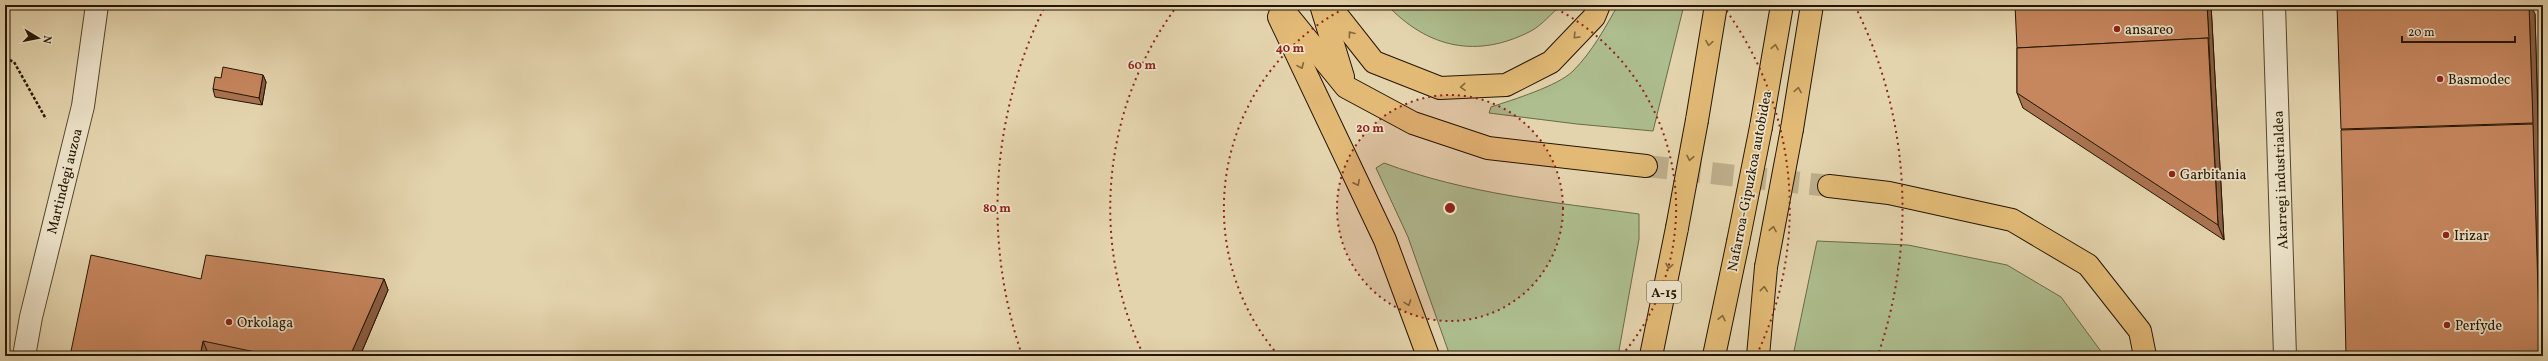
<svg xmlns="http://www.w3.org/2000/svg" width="2548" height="361" font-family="Vollkorn,serif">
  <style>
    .green { fill: #aebe8f; stroke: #696a48 }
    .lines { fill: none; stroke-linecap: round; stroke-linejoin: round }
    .motorway-tunnel { stroke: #beae8b; stroke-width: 22; stroke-dasharray: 22 11; stroke-linecap: butt }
    .service-casing { stroke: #54452d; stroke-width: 24 }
    .minor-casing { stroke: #54452d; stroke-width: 24 }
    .motorway-casing { stroke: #241502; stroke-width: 24 }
    .path { stroke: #241502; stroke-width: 2.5; stroke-dasharray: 3 2; stroke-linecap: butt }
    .service { stroke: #ede3ca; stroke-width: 22 }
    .minor { stroke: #ede3ca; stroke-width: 22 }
    .motorway { stroke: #e2ba76; stroke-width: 22 }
    .motorway-bridge-casing { stroke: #241502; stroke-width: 24; stroke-linecap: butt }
    .motorway-bridge { stroke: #e2ba76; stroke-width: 22 }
    .wall { fill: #aa7351; stroke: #241502 }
    .shaded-wall { fill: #8b5e42; stroke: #241502 }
    .building { fill: #c6865e; stroke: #241502 }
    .oneway { stroke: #83683c }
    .ring { fill: none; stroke: #8f2418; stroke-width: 2; stroke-dasharray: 2 4 }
    .poi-dot { fill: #8f2418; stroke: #ede3ca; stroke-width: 1.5 }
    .labels { text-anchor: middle; stroke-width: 3.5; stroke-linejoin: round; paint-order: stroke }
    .shield { fill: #ede3ca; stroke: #60533e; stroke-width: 1 }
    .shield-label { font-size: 13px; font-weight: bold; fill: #241502 }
    .poi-label { font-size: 14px; fill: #241502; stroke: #ede3ca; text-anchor: start }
    .street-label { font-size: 14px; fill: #241502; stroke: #ede3ca }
    .centre { fill: #8f2418; stroke: #ede3ca; stroke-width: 2 }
    .ring-label { font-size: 12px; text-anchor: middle; font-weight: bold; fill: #8f2418; stroke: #ede3ca; stroke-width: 3.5; stroke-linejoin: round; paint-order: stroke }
  </style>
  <rect width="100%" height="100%" fill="#e4d4ad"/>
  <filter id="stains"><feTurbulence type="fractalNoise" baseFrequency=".005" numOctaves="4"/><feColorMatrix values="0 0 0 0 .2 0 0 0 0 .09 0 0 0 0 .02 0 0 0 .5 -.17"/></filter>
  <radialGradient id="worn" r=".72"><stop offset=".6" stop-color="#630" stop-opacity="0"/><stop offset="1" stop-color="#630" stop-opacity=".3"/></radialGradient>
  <g class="green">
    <path d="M 1387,5 L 1561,5 C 1552,13 1542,25 1531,31 C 1477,59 1428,48 1387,5 Z"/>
    <path d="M 1618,5 L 1684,5 L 1653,131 L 1577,124 L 1489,113 L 1491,107 C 1512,100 1558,86 1573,71 C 1592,52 1605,28 1618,5 Z"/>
    <path d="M 1384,163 C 1467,194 1552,202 1639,214 L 1639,239 L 1618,356 L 1450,356 L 1408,237 L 1376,168 Z"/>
    <path d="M 1817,241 L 1908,245 L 2007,265 L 2061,297 L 2100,350 L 2101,356 L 1793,356 Z"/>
  </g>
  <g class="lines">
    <path class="motorway-tunnel" d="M 1646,166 L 1829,186"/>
    <g class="service-casing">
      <path id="service" d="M 24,356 L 31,317 L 83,106 L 97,5"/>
    </g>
    <g class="minor-casing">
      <path id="minor" d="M 2274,5 L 2285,356"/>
    </g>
    <g class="motorway-casing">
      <g id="motorway">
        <path d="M 1279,5 L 1346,87 L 1413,123 L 1488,148 L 1646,166"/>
        <path d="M 1321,5 L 1343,77"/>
        <path d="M 1329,5 L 1374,62 L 1440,88 L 1506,85 L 1551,62 L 1594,17 L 1599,5"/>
        <path d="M 1279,17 L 1385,240 L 1428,356"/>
        <path d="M 1697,120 L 1716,5"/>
        <path d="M 1761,127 L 1782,5"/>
        <path d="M 1792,129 L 1812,5"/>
        <path d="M 1829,186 L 1889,193 L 2012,220 L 2088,265 L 2140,331 L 2145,356"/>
        <path d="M 1651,356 L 1677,228"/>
        <path d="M 1714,356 L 1738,242"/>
        <path d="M 1758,356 L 1766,267"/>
      </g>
    </g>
    <path class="path" d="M 5,58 L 14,62 L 46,119"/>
    <use href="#service" class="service"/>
    <use href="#minor" class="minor"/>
    <use href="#motorway" class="motorway"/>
    <g class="motorway-bridge-casing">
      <g id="motorway-bridge">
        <path d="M 1677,228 L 1697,120"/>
        <path d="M 1738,242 L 1761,127"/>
        <path d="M 1766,267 L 1792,129"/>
      </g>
    </g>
    <use href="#motorway-bridge" class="motorway-bridge"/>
  </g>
  <g class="wall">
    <path d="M 2211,5 L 2224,240 L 2023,108 L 2017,93 L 2017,48 Z"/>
    <path d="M 2535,14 L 2543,298 L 2543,356 L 2341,129 Z"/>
    <path d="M 263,75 L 266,82 L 262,105 L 215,97 L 213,89 L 221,78 Z"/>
    <path d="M 384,279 L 388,290 L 360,356 L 222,356 L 208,353 L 70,356 Z"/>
  </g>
  <g class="shaded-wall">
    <path d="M 2207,5 L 2211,5 L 2224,240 L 2218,225 Z"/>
    <path d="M 2529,5 L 2531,5 L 2535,14 L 2543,298 L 2543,356 L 2540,356 Z"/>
    <path d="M 263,75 L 266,82 L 262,105 L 259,98 Z"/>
    <path d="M 384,279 L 388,290 L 360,356 L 350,356 Z"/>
    <path d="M 203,341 L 208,353 L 207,356 L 200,356 Z"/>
  </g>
  <g class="building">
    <path d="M 2015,5 L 2207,5 L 2209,39 L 2208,38 L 2017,48 Z"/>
    <path d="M 2363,5 L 2529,5 L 2533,123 L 2341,129 L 2337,6 Z"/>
    <path d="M 2208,38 L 2218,225 L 2017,93 L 2017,48 Z"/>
    <path d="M 223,67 L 263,75 L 259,98 L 213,89 L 215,77 L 221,78 Z"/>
    <path d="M 2533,124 L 2540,356 L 2346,356 L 2341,130 Z"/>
    <path d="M 91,255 L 201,279 L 206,255 L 384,279 L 350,356 L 274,356 L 203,341 L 200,356 L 70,356 Z"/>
  </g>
  <defs><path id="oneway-chevron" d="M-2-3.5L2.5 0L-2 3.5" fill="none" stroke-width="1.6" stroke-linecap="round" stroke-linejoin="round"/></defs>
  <g class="oneway">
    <use href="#oneway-chevron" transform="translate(1351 34) rotate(-128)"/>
    <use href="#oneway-chevron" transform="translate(1576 36) rotate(134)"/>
    <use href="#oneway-chevron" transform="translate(1709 43) rotate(99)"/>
    <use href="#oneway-chevron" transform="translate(1775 47) rotate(-80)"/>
    <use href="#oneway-chevron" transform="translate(1301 66) rotate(66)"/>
    <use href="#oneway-chevron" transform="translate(1463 87) rotate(177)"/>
    <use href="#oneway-chevron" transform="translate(1798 90) rotate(-81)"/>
    <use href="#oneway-chevron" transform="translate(1690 158) rotate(101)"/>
    <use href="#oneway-chevron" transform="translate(1357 183) rotate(64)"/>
    <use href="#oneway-chevron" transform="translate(1773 229) rotate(-79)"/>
    <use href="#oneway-chevron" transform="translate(1669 266) rotate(101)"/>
    <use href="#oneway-chevron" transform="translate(1764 289) rotate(-84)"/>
    <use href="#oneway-chevron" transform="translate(1408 303) rotate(70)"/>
    <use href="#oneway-chevron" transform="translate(1722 318) rotate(-78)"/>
  </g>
  <circle cx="1450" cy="208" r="113" fill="#8f2418" fill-opacity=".12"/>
  <g class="ring">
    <circle cx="1450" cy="208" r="113"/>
    <path d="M1278 355A226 226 0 0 1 1349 6M1551 6A226 226 0 0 1 1622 355"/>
    <path d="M1143 354A340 340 0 0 1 1177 6M1723 6A340 340 0 0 1 1757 354"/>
    <path d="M1022 355A453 453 0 0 1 1045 6M1855 6A453 453 0 0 1 1878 355"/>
  </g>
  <g class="poi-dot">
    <circle cx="2117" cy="29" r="4"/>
    <circle cx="2440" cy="79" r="4"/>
    <circle cx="2172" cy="174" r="4"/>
    <circle cx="2446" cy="235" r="4"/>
    <circle cx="229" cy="322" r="4"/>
    <circle cx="2447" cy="325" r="4"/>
  </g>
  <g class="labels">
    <rect class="shield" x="1647" y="281" width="34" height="22" rx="3"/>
    <g class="shield-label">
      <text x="1664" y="297">A-15</text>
    </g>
    <g class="poi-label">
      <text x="2125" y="34">ansareo</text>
      <text x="2448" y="84">Basmodec</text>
      <text x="2180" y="179">Garbitania</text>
      <text x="2454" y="240">Irizar</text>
      <text x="237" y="327">Orkolaga</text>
      <text x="2455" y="330">Perfyde</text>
    </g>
    <g class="street-label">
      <text transform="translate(2280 180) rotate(-92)" y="5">Akarregi industrialdea</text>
      <text transform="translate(64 181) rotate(-76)" y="5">Martindegi auzoa</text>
      <text transform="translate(1749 181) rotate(-79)" y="5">Nafarroa-Gipuzkoa autobidea</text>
    </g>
  </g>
  <circle cx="1450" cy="208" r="6" class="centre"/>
  <g class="ring-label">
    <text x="1290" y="52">40 m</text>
    <text x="1142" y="69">60 m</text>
    <text x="1370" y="132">20 m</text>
    <text x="997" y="212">80 m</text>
  </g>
  <rect width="2548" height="361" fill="none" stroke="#e4d4ad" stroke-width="20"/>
  <rect x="6" y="6" width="2536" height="349" fill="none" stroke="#241502" stroke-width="2"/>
  <rect x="10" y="10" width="2528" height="341" fill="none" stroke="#241502"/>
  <g transform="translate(38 38) rotate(100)" stroke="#ede3ca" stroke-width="3" paint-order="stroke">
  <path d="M0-3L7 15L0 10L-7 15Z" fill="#241502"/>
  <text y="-6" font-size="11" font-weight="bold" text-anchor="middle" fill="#241502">N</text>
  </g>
  <path d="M2402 36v6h113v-6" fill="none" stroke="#241502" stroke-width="2"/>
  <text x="2408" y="36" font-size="12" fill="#241502" stroke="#ede3ca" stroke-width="3" paint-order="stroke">20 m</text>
  <rect width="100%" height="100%" filter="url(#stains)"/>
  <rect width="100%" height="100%" fill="url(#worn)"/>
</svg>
